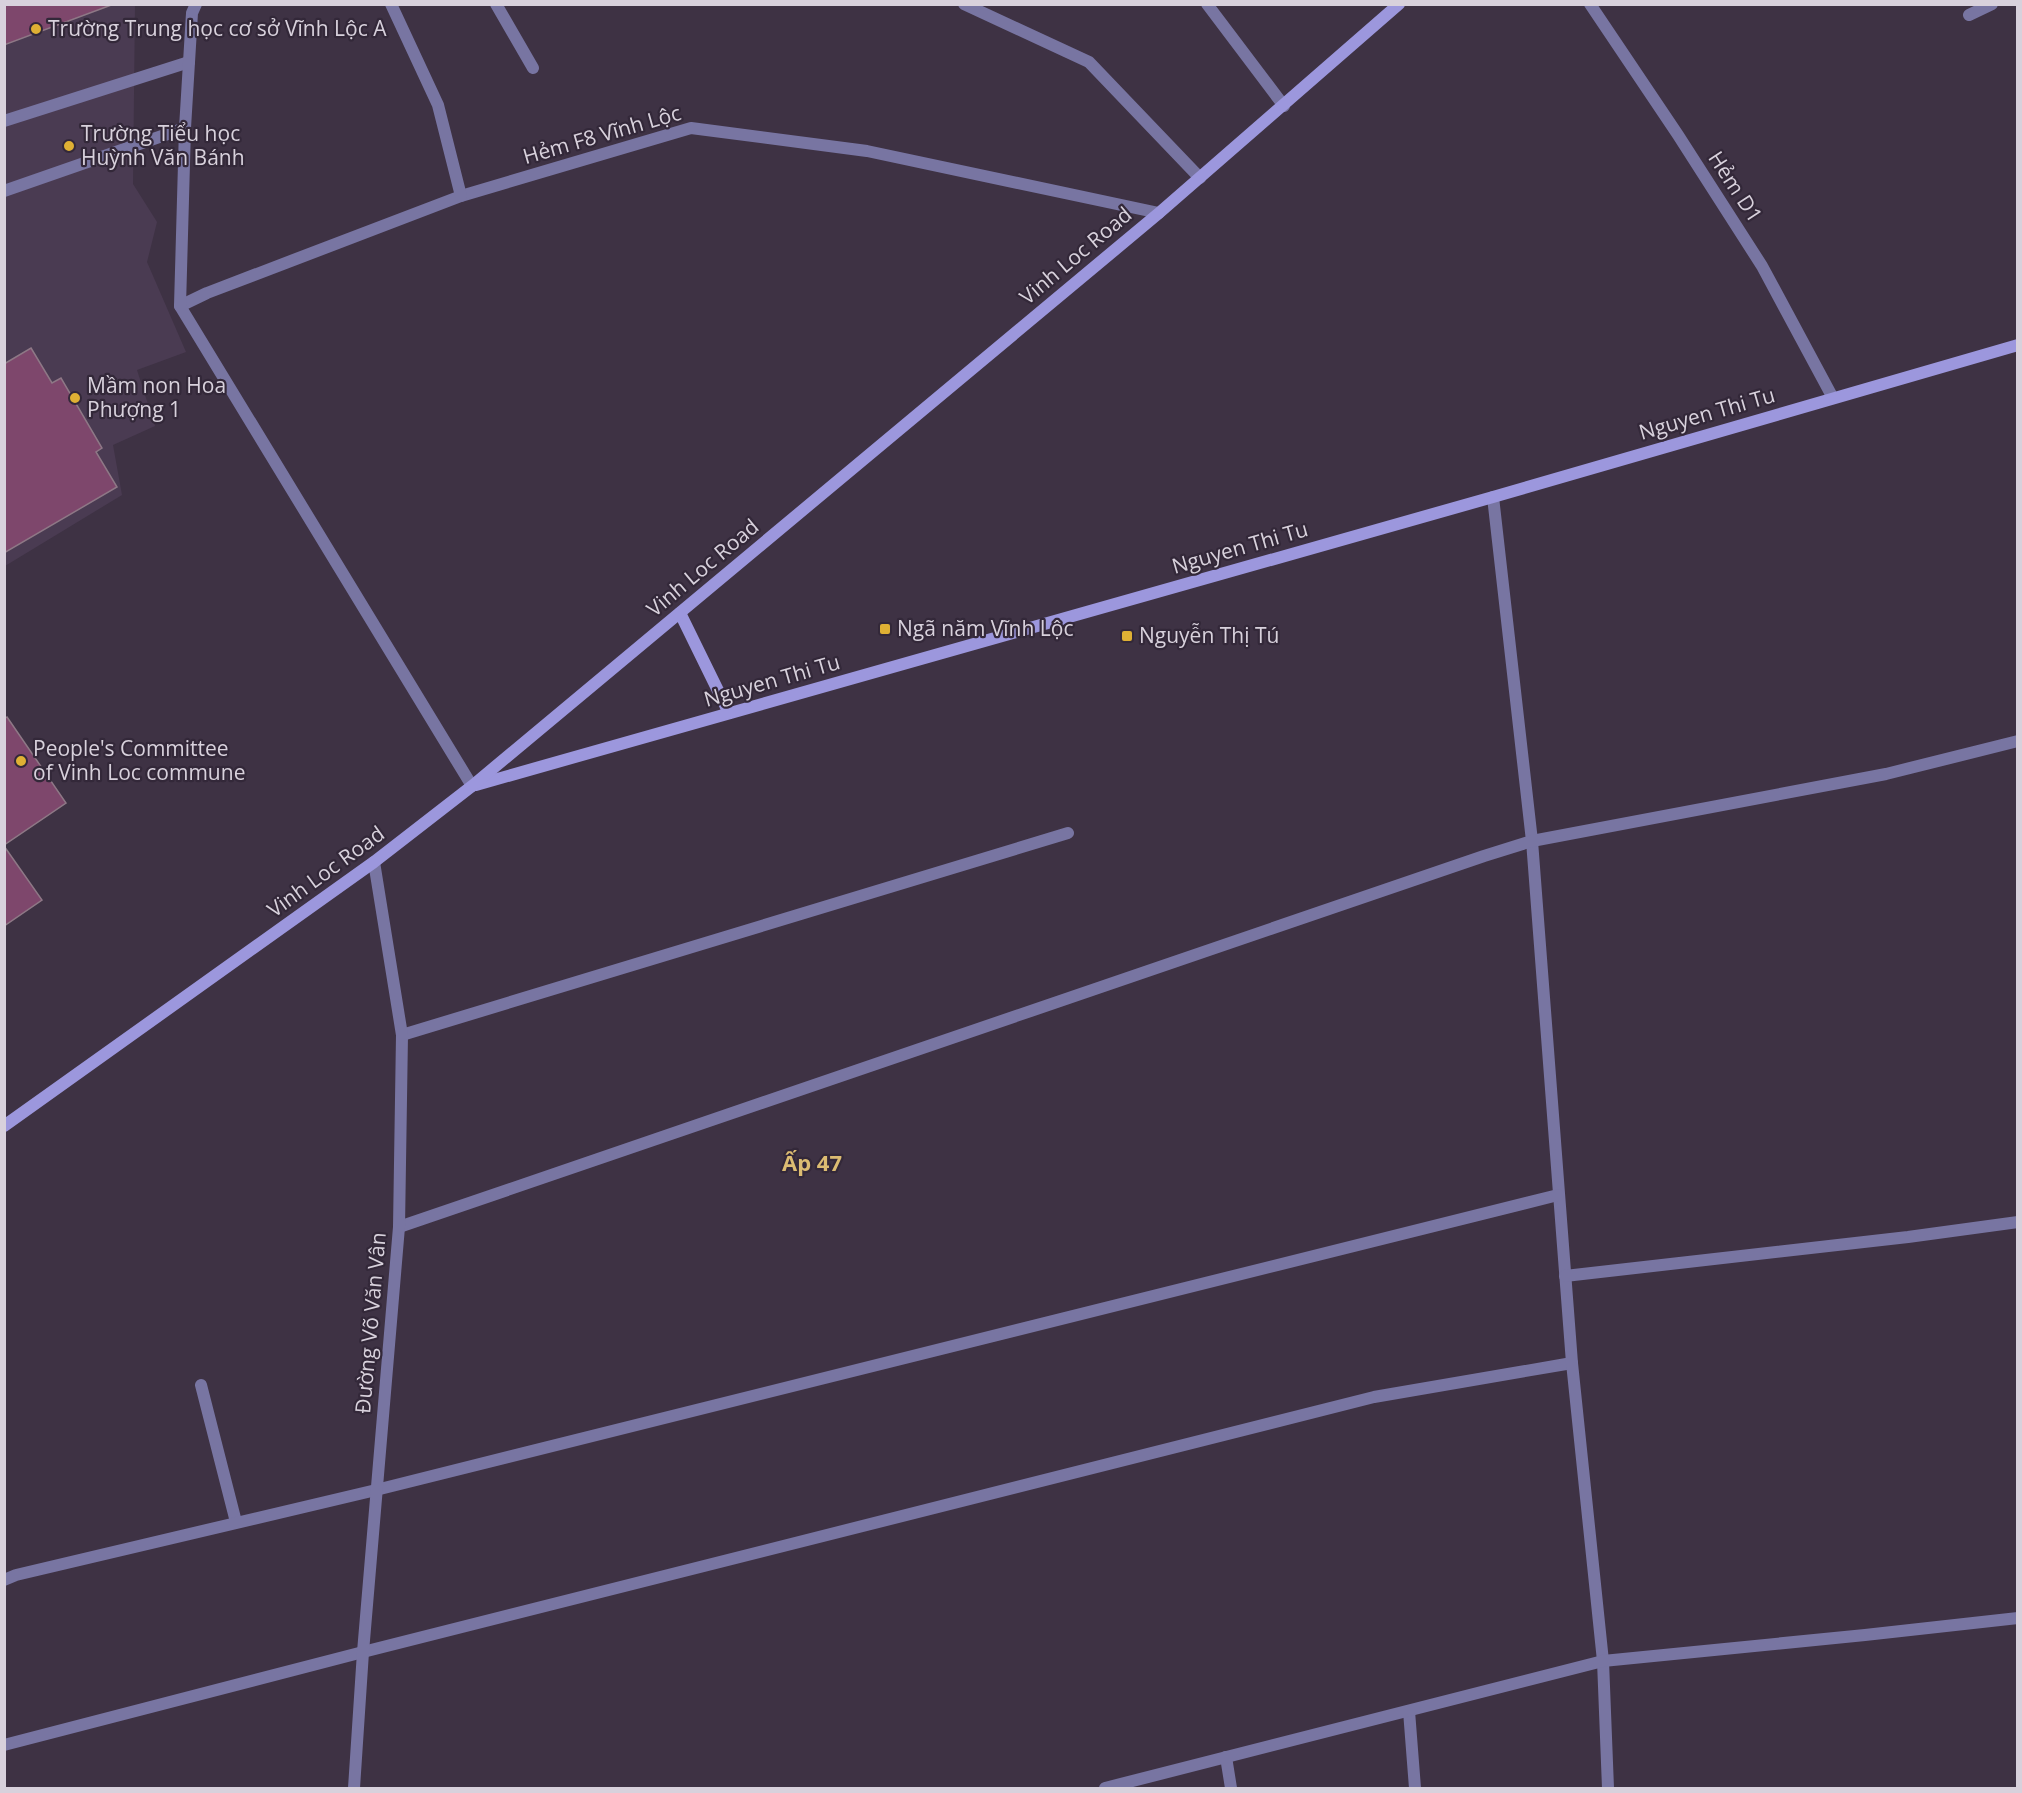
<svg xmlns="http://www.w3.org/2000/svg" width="2022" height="1793" font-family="'Open Sans',sans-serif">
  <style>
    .built { fill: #4a3b52 }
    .building { fill: #7e476c; stroke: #8e7886; stroke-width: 1.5 }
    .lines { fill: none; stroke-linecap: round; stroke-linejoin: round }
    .service { stroke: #7875a2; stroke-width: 12 }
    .minor { stroke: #7875a2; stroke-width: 12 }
    .tertiary { stroke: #7875a2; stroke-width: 12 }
    .secondary { stroke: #9c97dd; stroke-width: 12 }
    .poi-dot { fill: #dfb034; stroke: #332839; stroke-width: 2 }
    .labels { text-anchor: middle; stroke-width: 4.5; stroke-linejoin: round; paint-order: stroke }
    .poi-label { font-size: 21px; fill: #d8d1dc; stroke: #332839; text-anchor: start }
    .street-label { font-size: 21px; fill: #d8d1dc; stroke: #332839 }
    .neighbourhood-label { font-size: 22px; font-weight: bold; fill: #dcbc72; stroke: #332839 }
  </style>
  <rect width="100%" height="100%" fill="#3e3244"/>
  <path class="built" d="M 4,5 L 135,5 L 133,184 L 157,222 L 147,262 L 186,352 L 137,370 L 155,426 L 113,445 L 122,495 L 5,566 Z"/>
  <g class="building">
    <path d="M 4,4 L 114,4 L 4,45 Z"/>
    <path d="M 31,348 L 52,383 L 61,378 L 102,448 L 96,452 L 117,487 L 4,553 L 4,364 Z"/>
    <path d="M 7,717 L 66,803 L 4,845 L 4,719 Z"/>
    <path d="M 4,846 L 42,900 L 4,926 Z"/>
  </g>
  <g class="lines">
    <g class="service">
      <path d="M 1207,4 L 1284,106"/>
      <path d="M 1969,15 L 1992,4"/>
      <path d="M 4,121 L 189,62"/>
      <path d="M 4,191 L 185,128"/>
      <path d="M 180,306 L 207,293 L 461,196 L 691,128 L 867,151 L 1159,213"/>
      <path d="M 4,1745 L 363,1652 L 1374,1397 L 1572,1363"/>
      <path d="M 1226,1757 L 1231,1788"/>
    </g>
    <g class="minor">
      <path d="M 196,4 L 192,13 L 185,128 L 180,306 L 472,786"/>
      <path d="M 391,4 L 438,105 L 461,196"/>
      <path d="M 496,4 L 533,68"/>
      <path d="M 964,4 L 1089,62 L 1200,178"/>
      <path d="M 1590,4 L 1678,135 L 1762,266 L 1833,398"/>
      <path d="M 1493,497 L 1532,841 L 1572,1363 L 1603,1661 L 1608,1788"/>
      <path d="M 402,1035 L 1068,833"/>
      <path d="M 399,1227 L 1484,856 L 1532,841 L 1886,774 L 2018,741"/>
      <path d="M 1565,1276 L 1908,1237 L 2018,1222"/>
      <path d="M 201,1385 L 236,1522"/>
      <path d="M 4,1580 L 16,1575 L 376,1490 L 1558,1195"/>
      <path d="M 1409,1711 L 1415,1788"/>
      <path d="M 1105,1788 L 1603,1661 L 1865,1635 L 2018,1618"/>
    </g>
    <path class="tertiary" d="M 354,1788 L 363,1652 L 399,1227 L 402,1035 L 374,862"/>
    <g class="secondary">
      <path d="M 680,613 L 729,713"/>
      <path d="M 476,785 L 1493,497 L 2018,345"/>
      <path d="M 4,1126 L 374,862 L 472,786 L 1159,213 L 1399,4"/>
    </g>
  </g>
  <g class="poi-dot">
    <circle cx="36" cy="29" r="6"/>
    <circle cx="69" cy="146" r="6"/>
    <circle cx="75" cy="398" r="6"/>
    <rect x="879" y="623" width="12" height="12" rx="3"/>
    <rect x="1121" y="630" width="12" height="12" rx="3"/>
    <circle cx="21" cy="761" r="6"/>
  </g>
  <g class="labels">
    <g class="poi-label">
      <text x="48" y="36">Trường Trung học cơ sở Vĩnh Lộc A</text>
      <text x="81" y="141">Trường Tiểu học<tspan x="81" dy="24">Huỳnh Văn Bánh</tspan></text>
      <text x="87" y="393">Mầm non Hoa<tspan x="87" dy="24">Phượng 1</tspan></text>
      <text x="897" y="636">Ngã năm Vĩnh Lộc</text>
      <text x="1139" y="643">Nguyễn Thị Tú</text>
      <text x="33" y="756">People's Committee<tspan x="33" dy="24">of Vinh Loc commune</tspan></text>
    </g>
    <g class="street-label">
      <text transform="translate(602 135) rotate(-16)" y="7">Hẻm F8 Vĩnh Lộc</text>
      <text transform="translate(1735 187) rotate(57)" y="7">Hẻm D1</text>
      <text transform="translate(1076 256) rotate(-40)" y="7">Vinh Loc Road</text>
      <text transform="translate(1707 414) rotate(-16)" y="7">Nguyen Thi Tu</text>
      <text transform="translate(1240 548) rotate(-16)" y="7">Nguyen Thi Tu</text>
      <text transform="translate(703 568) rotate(-40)" y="7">Vinh Loc Road</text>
      <text transform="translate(772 681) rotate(-16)" y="7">Nguyen Thi Tu</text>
      <text transform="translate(326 872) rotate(-36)" y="7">Vinh Loc Road</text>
      <text transform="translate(371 1323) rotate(-85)" y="7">Đường Võ Văn Vân</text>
    </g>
    <g class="neighbourhood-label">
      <text x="812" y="1171">Ấp 47</text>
    </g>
  </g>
  <rect width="2022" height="1793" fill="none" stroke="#d8d1dc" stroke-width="12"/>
</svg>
